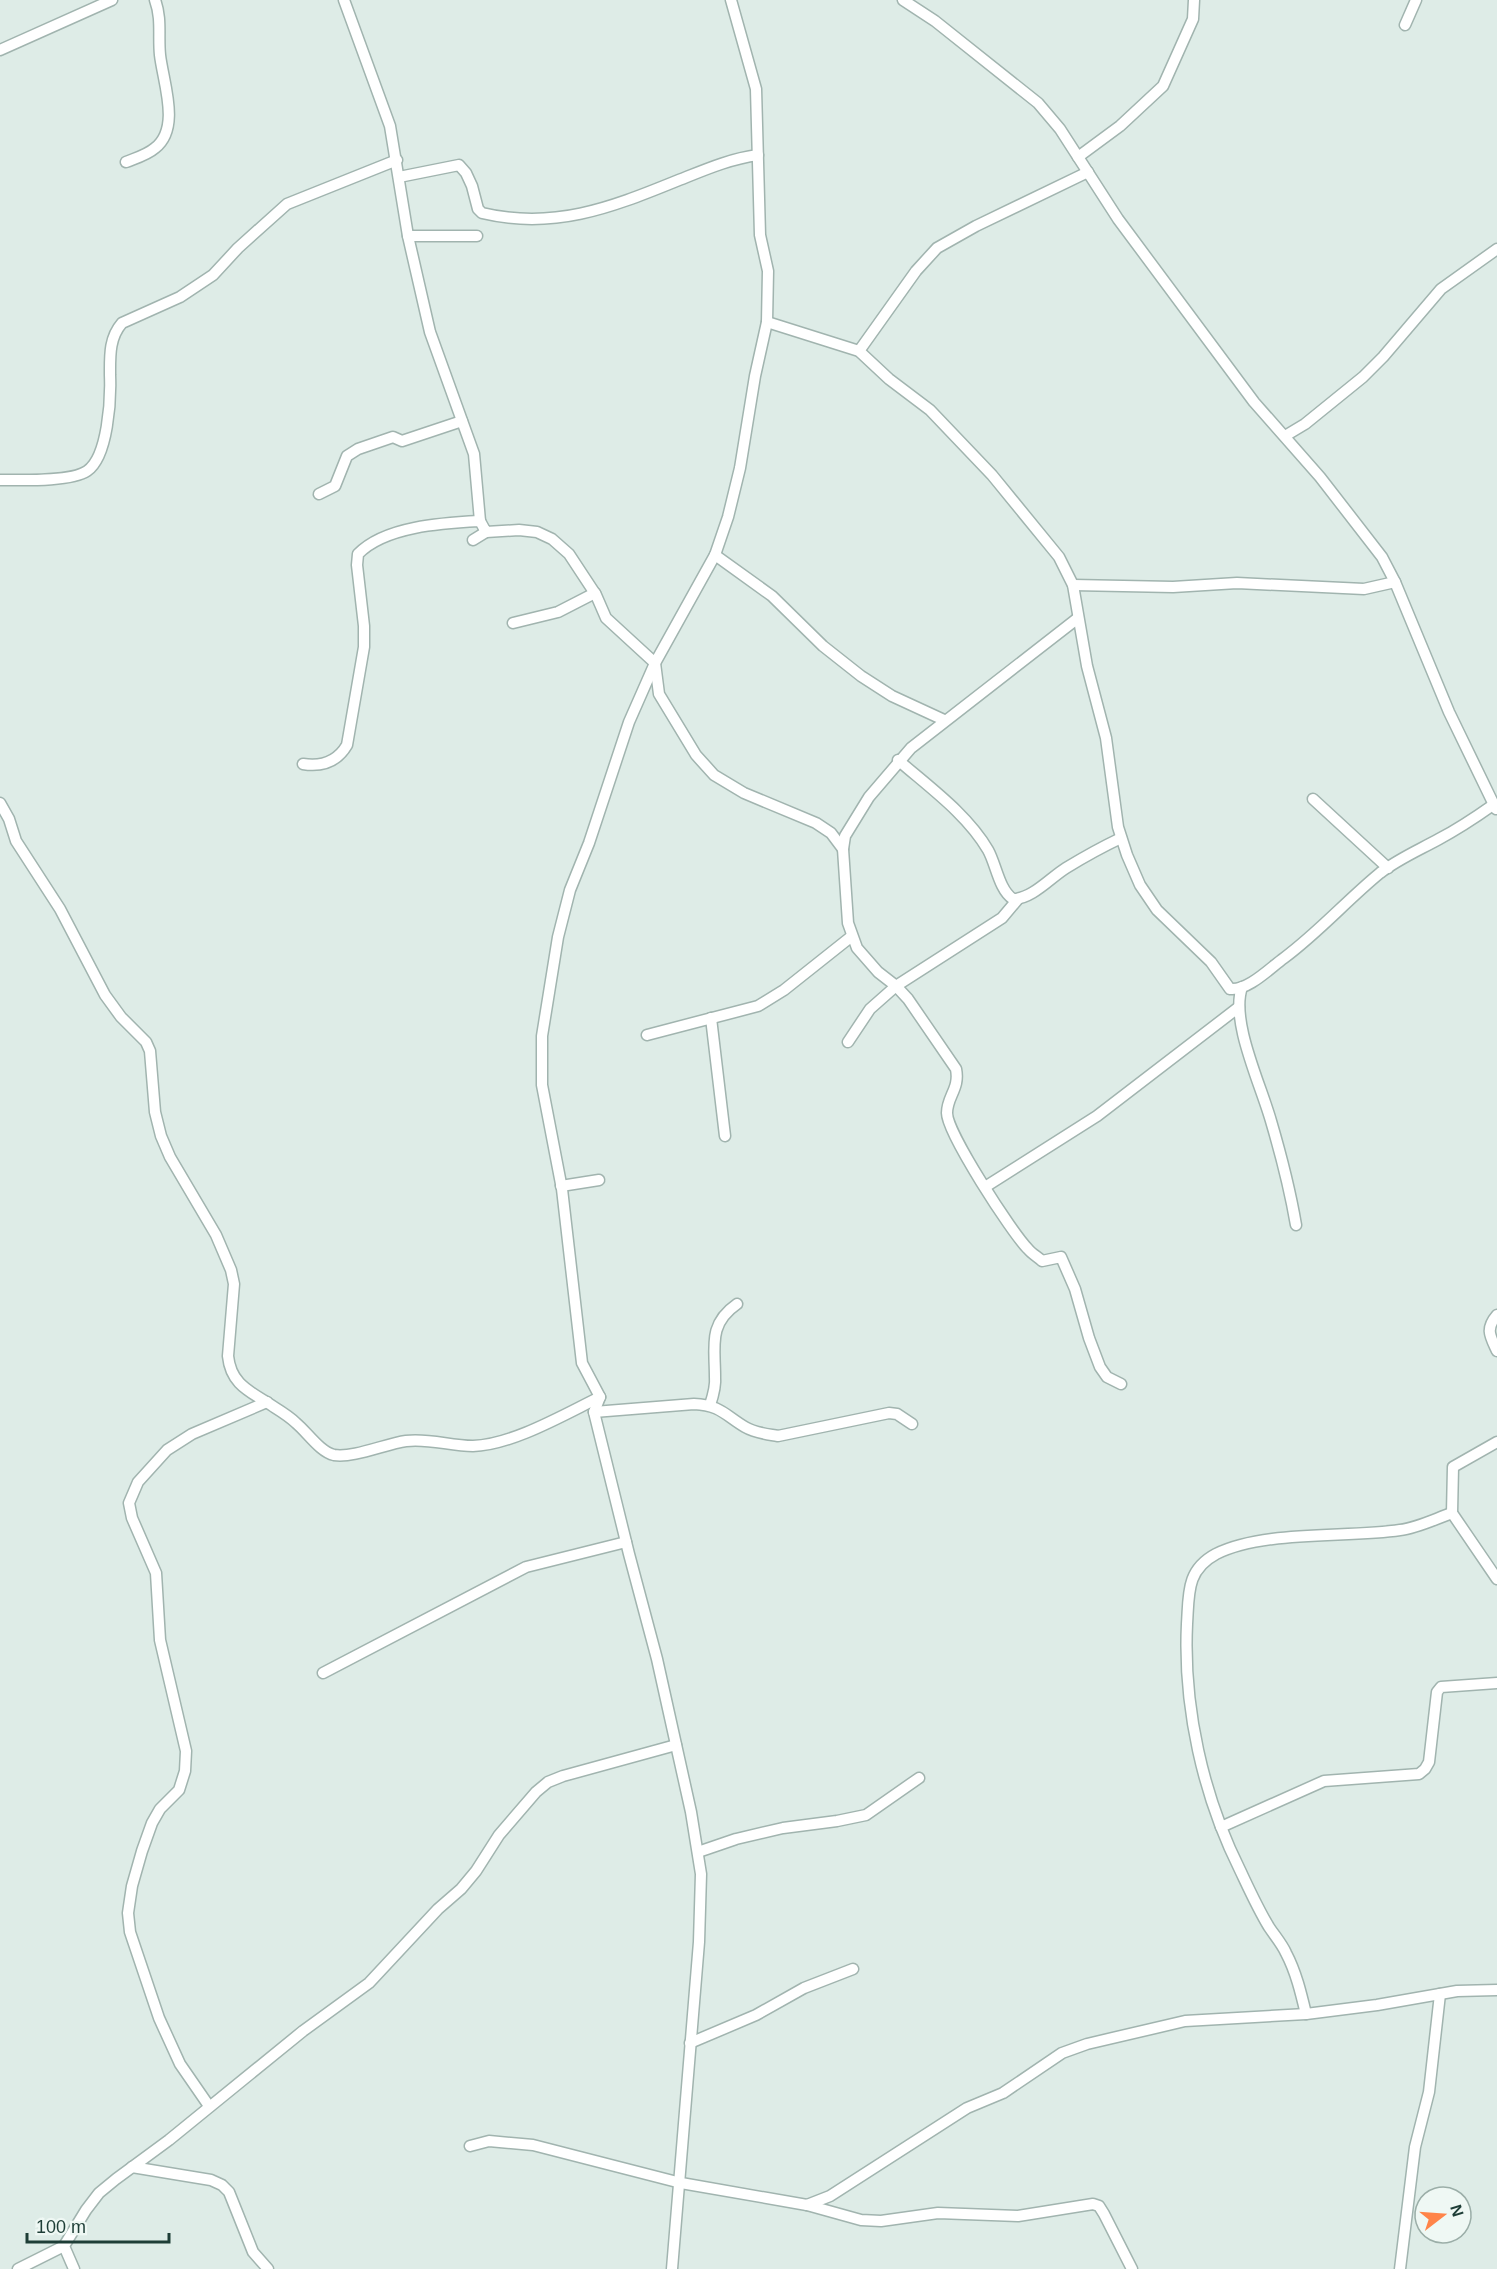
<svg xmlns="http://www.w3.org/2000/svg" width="1497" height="2269" font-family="Arial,sans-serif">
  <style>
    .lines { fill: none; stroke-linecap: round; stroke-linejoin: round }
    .minor-casing { stroke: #a1b4af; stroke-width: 13 }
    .minor { stroke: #fff; stroke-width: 10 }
  </style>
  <rect width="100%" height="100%" fill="#deece7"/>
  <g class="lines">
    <g class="minor-casing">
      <g id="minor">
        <path d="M 344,0 L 390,126 L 408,236 L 430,332 L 474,454 L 480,521"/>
        <path d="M 903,0 L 935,21 L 1038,103 L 1060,129 L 1118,219 L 1254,402 L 1320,477 L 1382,557 L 1395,582 L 1449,712 L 1496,809"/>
        <path d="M 1405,25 L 1416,0"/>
        <path d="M 0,50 L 112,0"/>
        <path d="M 1078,157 L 1120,126 L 1163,86 L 1193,19 L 1194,0"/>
        <path d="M 126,162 C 136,158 147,155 155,148 C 181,128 163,82 160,55 C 158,36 162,19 155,0"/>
        <path d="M 399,177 L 459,165 L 466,173 L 472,186 L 478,209 L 482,213 C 553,230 610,208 674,182 C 702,171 728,159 758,155"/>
        <path d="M 408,236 L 477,236"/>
        <path d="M 767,322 L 859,351 L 889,379 L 930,410 L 992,475 L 1059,557 L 1073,585 L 1087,666 L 1106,738 L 1118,827 L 1127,855 L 1140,885 L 1157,910 L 1211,962 L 1230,989 C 1248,991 1270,968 1284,958 C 1319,932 1347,900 1380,873 C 1398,859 1419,850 1439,839 C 1458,829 1476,817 1493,805"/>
        <path d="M 859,351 L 916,271 L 937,248 L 976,226 L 1088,172"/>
        <path d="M 1285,436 L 1305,424 L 1363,377 L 1383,357 L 1441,289 L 1497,249"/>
        <path d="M 0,480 C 20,480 71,482 87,471 C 108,457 111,399 110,375 C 110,356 109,338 122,323 L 180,297 L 213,275 L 238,248 L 287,204 L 397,160"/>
        <path d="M 319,494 L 335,486 L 347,456 L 358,449 L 393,437 L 402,441 L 462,421"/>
        <path d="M 473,540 L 486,532"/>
        <path d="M 715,555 L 772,596 L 823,646 L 861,676 L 892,696 L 944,720"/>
        <path d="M 1073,585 L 1173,587 L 1237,583 L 1364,589 L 1395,582"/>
        <path d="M 1078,618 L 911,748 L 869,797 L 845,836 L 843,849 L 848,923 L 857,948 L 878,972 L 896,986 L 908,999 L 956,1069 C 960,1089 947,1096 947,1113 C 947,1133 1012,1233 1028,1249 C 1032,1254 1038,1257 1042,1261 L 1061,1257 L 1075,1289 L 1089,1338 L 1100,1367 L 1107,1377 L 1121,1384"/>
        <path d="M 513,623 L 558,612 L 595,593"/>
        <path d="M 898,760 C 929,787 967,814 988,850 C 996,864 999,890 1013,899 C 1032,899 1050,878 1066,868 C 1084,857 1102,847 1121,838"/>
        <path d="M 303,764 C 322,767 337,762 347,745 L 364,647 L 364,626 L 357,565 L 358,554 C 385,526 443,523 480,521 L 486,532 L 519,530 L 537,532 L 552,539 L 569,554 L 596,595 L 606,618 L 655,663 L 659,694 L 696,755 L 714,775 L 744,793 L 816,823 L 831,833 L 843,849"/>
        <path d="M 1313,799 L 1388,868"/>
        <path d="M 0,803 L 9,819 L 16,841 L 60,909 L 105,995 L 121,1017 L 146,1042 L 150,1051 L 155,1112 L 161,1136 L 170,1157 L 216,1235 L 231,1270 L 234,1284 L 228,1356 C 231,1386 252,1392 274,1407 C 282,1412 290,1417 296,1423 C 307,1432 320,1452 334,1455 C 354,1458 385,1444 406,1441 C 429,1438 450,1446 473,1446 C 512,1445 565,1414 600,1397"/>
        <path d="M 1242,987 C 1230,1021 1261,1085 1271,1121 C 1281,1155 1290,1190 1296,1225"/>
        <path d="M 711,1018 L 725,1136"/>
        <path d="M 647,1035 L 758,1006 L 784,990 L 852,936"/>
        <path d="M 848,1042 L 870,1009 L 896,986 L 1002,918 L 1018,899"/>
        <path d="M 561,1186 L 599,1180"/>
        <path d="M 985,1187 L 1097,1116 L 1239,1007"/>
        <path d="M 1497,1315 C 1485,1329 1490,1336 1497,1351"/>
        <path d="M 710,1405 C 713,1396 716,1386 715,1377 C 715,1346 708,1324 737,1304"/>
        <path d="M 594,1412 L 694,1404 C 720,1405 725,1415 745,1427 C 755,1433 767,1434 778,1436 L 889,1413 L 897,1414 L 912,1424"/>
        <path d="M 1497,1442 L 1453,1467 L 1452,1513 L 1497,1579"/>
        <path d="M 323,1673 L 526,1567 L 626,1542"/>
        <path d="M 1221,1827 L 1324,1781 L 1419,1774 L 1425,1769 L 1429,1762 L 1437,1692 L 1441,1687 L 1497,1683"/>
        <path d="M 698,1852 L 736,1839 L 783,1828 L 837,1821 L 866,1815 L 919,1778"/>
        <path d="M 1306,2014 C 1301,1993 1296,1972 1286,1953 C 1282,1944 1275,1936 1269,1927 C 1258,1909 1249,1889 1240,1870 C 1203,1796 1183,1707 1187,1624 C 1189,1594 1186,1570 1216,1554 C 1264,1530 1346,1538 1400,1530 C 1417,1528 1435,1519 1452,1513"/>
        <path d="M 690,2043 L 756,2015 L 804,1988 L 853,1969"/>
        <path d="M 209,2106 L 180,2064 L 159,2018 L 130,1932 L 128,1913 L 132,1886 L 142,1851 L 152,1823 L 160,1809 L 179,1790 L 185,1771 L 186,1751 L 160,1640 L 156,1573 L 132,1518 L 129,1503 L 138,1482 L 167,1450 L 192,1434 L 267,1402"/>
        <path d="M 470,2146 L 489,2141 L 533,2145 L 681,2183 L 807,2205 L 830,2196 L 967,2108 L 1003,2093 L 1062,2053 L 1087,2044 L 1185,2021 L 1306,2014 L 1377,2005 L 1457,1991 L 1497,1990"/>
        <path d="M 132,2167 L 211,2180 L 222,2185 L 229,2192 L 253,2252 L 268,2269"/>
        <path d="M 807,2205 L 861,2220 L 881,2221 L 938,2213 L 1018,2216 L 1093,2204 L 1099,2206 L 1104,2214 L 1132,2269"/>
        <path d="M 18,2269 L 64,2246"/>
        <path d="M 74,2269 L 64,2246 L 86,2210 L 99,2193 L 116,2179 L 169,2140 L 303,2031 L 369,1983 L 438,1909 L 461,1889 L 476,1871 L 499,1835 L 536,1792 L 548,1782 L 563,1776 L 676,1745"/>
        <path d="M 672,2269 L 699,1942 L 701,1874 L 691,1812 L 657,1659 L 629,1554 L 594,1412 L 600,1397 L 582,1363 L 562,1189 L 542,1085 L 542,1036 L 558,937 L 570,890 L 589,843 L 629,722 L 655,663 L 715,555 L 728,517 L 740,468 L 755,376 L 767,322 L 768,271 L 760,235 L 756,89 L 731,0"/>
        <path d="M 1400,2269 L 1415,2147 L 1429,2092 L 1440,1994"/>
      </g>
    </g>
    <use href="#minor" class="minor"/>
  </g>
  <g transform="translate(1443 2215) rotate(73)"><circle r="28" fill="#eff8f4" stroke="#9baea8" stroke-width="1.5"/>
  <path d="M0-4.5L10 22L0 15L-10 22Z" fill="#ff8449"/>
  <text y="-9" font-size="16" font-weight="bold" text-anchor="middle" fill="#1e3e37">N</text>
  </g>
  <path d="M27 2233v9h142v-9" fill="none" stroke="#1e3e37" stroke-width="3"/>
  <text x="36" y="2233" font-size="18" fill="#1e3e37" stroke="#eff8f4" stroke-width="4.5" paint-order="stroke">100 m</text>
</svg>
